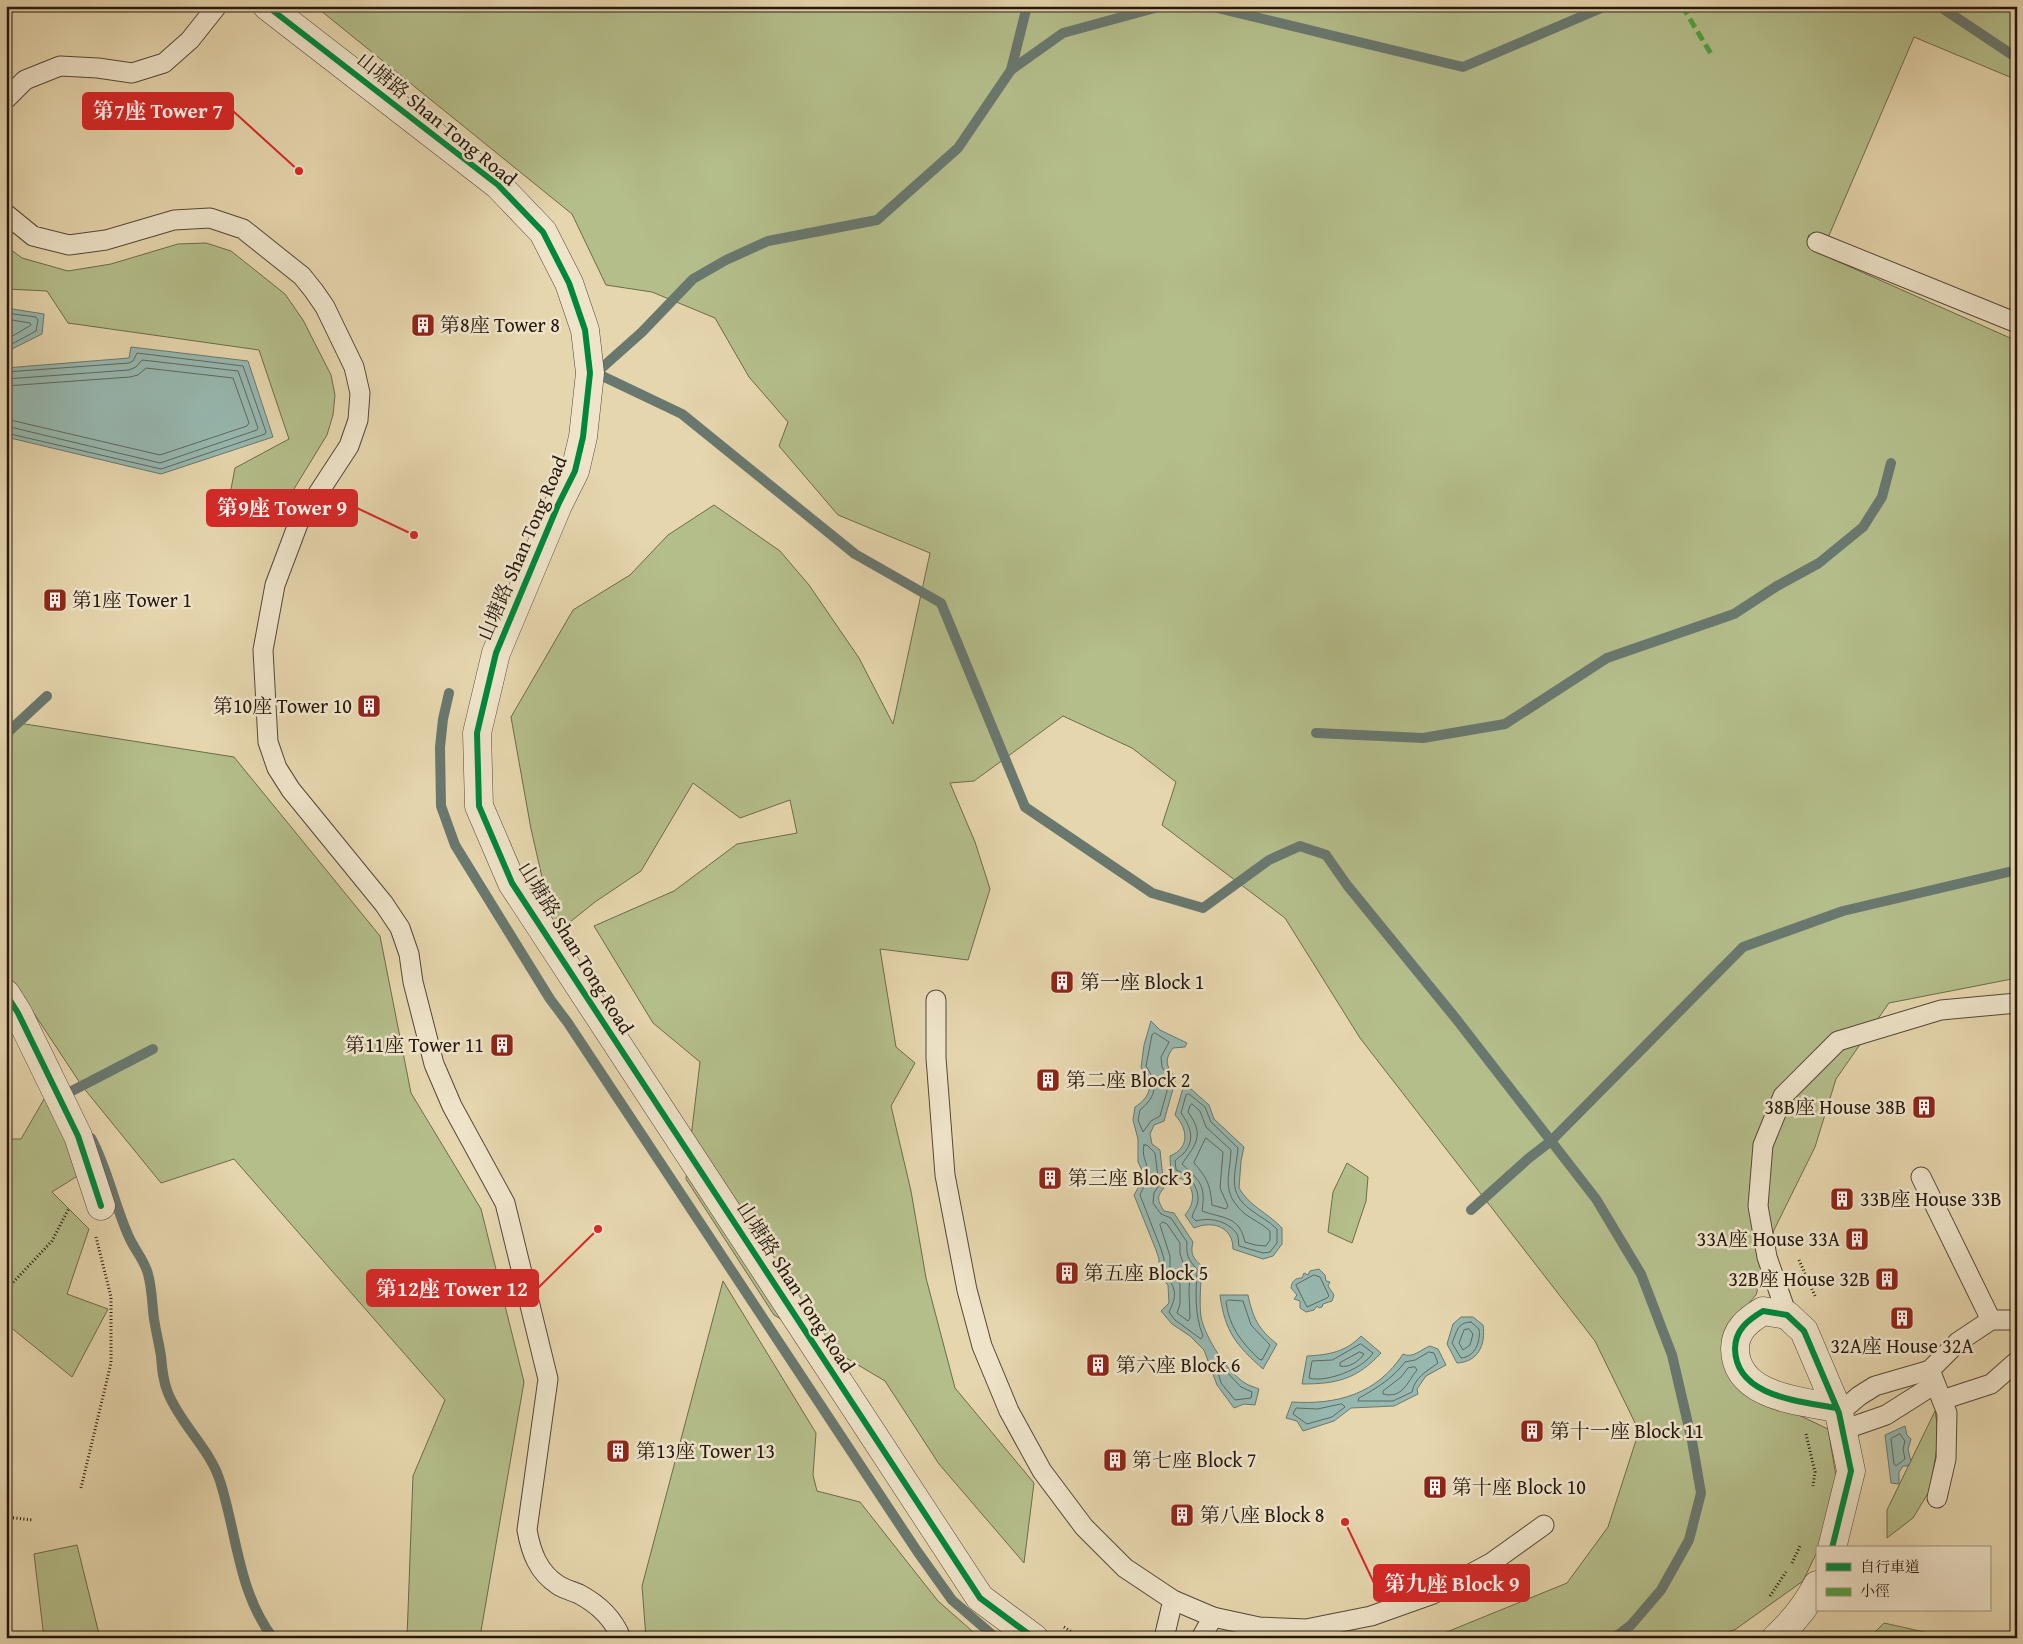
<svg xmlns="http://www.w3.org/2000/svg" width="2023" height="1644" font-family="'Gentium Book Plus','Noto Serif TC',serif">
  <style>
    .green { fill: #b4be8b; stroke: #6c6b4c }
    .water { fill: #97b8b0; stroke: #69786f }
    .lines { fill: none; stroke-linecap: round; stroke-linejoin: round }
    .shore { stroke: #5e685e; stroke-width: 1 }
    .stream { stroke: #69786f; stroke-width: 10 }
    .lane-casing { stroke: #554835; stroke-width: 21 }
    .street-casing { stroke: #554835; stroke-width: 29 }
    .path { stroke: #25180d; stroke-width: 3; stroke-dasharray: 1 2.5; stroke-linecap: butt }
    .lane { stroke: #efe4ca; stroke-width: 19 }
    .street { stroke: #efe4ca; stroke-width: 28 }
    .quiet { stroke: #50a13e; stroke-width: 5; stroke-dasharray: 10 5; stroke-linecap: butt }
    .cycleway-casing { stroke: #efe4ca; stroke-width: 9 }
    .cycleway { stroke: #00873e; stroke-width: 6 }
    .labels { text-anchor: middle; stroke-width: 5; stroke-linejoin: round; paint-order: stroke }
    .street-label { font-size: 20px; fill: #25180d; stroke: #efe4ca }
    .poi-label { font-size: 20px; fill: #25180d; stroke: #efe4ca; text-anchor: start }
    .leader { fill: none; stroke: #d62828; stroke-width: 2 }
    .callout-dot { fill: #d62828; stroke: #efe4ca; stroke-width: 2 }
    .callout { fill: #d62828; stroke: #d62828; stroke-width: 2 }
    .callout-label { font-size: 21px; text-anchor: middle; font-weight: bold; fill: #fff }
  </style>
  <rect width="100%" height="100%" fill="#e6d6ae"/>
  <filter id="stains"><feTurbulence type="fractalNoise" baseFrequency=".004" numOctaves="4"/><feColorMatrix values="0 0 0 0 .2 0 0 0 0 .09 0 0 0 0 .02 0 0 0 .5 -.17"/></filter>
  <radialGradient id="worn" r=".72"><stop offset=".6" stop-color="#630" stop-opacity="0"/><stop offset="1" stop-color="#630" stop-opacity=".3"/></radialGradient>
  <g class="green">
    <path d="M 315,6 L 2017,6 L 2017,80 L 1914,37 L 1821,254 L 2017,341 L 2017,978 L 1889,1003 L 1836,1079 L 1815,1147 L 1774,1230 L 1756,1295 L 1724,1331 L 1759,1396 L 1828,1429 L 1837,1482 L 1817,1552 L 1803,1581 L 1736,1629 L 1715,1638 L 1432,1638 L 1567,1583 L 1608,1527 L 1639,1431 L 1595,1341 L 1360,1038 L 1285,918 L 1162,825 L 1176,782 L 1132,748 L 1063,716 L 974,781 L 950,783 L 975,842 L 990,889 L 968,960 L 880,949 L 896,1047 L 915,1063 L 891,1106 L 911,1191 L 926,1278 L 955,1388 L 1034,1483 L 1024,1563 L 939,1464 L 885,1381 L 774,1315 L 686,1179 L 700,1062 L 653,1023 L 594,926 L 674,891 L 737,844 L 797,833 L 790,800 L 740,818 L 693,783 L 641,871 L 595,902 L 555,934 L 531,829 L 511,717 L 573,610 L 630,575 L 668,535 L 714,505 L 780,551 L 809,585 L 859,658 L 893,724 L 930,553 L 838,515 L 779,446 L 788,422 L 749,377 L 715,318 L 652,292 L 606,285 L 572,214 Z"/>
    <path d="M 206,243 L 231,251 L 285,294 L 303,320 L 331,375 L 335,395 L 333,415 L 327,435 L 275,520 L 226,515 L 235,468 L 289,439 L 259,350 L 68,323 L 47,291 L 6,289 L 6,246 L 22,258 L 68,271 L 111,264 L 178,244 Z"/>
    <path d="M 6,721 L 234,757 L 380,936 L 411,1093 L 481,1209 L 524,1382 L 481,1631 L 479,1638 L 407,1638 L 413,1476 L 445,1400 L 234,1159 L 161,1183 L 82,1086 L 6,971 Z"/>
    <path d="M 47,1094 L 95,1165 L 52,1192 L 89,1229 L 67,1294 L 108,1309 L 72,1377 L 9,1326 L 6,1328 L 6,1139 L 21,1139 Z"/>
    <path d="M 1347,1163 L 1368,1177 L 1366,1201 L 1352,1243 L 1328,1232 L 1333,1192 Z"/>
    <path d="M 723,1281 L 816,1433 L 813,1475 L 817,1491 L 860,1502 L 938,1601 L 980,1638 L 646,1638 L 642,1586 Z"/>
    <path d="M 1935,1411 L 1939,1435 L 1930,1490 L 1913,1518 L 1887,1538 L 1887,1510 Z"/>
    <path d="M 77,1545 L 100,1638 L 44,1638 L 34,1554 Z"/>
    <path d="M 1884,1623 L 1951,1638 L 1869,1638 Z"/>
  </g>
  <g class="water">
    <path d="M 6,308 L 44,314 L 42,334 L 10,350 L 6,347 Z"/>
    <path d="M 131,347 L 248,361 L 273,437 L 161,474 L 6,437 L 6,368 L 129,358 Z"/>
    <path d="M 1151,1021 L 1160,1030 L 1187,1043 L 1185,1047 L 1173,1048 C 1164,1060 1166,1067 1176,1078 L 1164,1121 L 1154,1125 L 1150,1134 L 1152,1144 L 1160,1150 L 1164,1188 C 1156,1197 1158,1201 1164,1211 L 1174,1213 L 1193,1242 C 1190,1253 1193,1259 1202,1266 C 1201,1283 1199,1300 1201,1317 C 1205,1337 1227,1372 1245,1383 C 1249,1386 1255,1387 1259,1389 L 1255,1405 L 1244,1404 L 1234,1408 L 1217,1385 L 1204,1350 L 1190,1336 L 1172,1324 L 1161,1311 L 1169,1303 L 1168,1285 L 1159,1276 L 1159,1259 L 1156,1250 L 1134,1195 L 1142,1181 L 1143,1172 L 1138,1162 L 1138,1139 L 1133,1120 L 1135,1107 C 1151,1097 1155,1082 1141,1068 L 1144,1045 Z"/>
    <path d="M 1183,1088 L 1191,1089 L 1209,1105 L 1214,1119 L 1244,1147 L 1241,1161 L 1239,1188 C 1249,1206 1268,1213 1282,1228 L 1282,1244 L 1273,1256 L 1263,1259 L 1233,1249 C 1233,1227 1213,1220 1194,1228 L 1185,1215 C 1199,1199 1193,1178 1171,1176 L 1170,1156 C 1190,1148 1188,1129 1175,1115 Z"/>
    <path d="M 1319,1269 L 1325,1275 L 1326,1281 L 1330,1282 L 1328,1286 L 1334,1295 L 1332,1301 L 1323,1304 L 1322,1307 L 1319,1308 L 1317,1306 L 1314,1310 L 1306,1312 L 1300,1308 L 1300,1301 L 1294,1299 L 1297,1295 L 1291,1288 C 1292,1281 1295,1278 1302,1278 L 1304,1273 L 1308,1275 L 1310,1271 Z"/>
    <path d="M 1220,1295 L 1248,1295 C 1253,1318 1258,1329 1277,1344 L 1263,1369 C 1236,1345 1225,1332 1220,1295 Z"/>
    <path d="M 1461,1317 L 1473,1317 L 1483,1325 C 1486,1345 1478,1362 1457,1363 L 1447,1344 L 1453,1324 Z"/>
    <path d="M 1361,1336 L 1381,1353 C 1357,1379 1337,1384 1302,1384 L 1307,1356 C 1328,1355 1346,1352 1361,1336 Z"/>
    <path d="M 1430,1346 L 1438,1349 L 1446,1365 L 1426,1376 L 1417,1389 L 1418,1394 L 1394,1406 L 1351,1408 L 1334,1421 L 1303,1431 L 1297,1421 L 1286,1418 L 1292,1402 C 1337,1405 1377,1394 1403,1354 C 1413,1359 1421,1349 1430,1346 Z"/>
    <path d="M 1905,1426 L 1907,1435 L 1911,1439 L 1908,1449 L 1911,1462 L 1907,1466 L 1903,1466 L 1899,1472 L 1899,1484 L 1891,1483 L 1885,1435 Z"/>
  </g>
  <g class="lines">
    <g class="shore">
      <path d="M 6,313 L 36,317 L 38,320 L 36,331 L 12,344 L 6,344"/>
      <path d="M 6,319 L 30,323 L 31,325 L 11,337 L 6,337"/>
      <path d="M 6,372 L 129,363 L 133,361 L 137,353 L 243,366 L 266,432 L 265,434 L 161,469 L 6,433"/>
      <path d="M 6,379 L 129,370 L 136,367 L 142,360 L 238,371 L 258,428 L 257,430 L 160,463 L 6,426"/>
      <path d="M 6,386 L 130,377 L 138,375 L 146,368 L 233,378 L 249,423 L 247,426 L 160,455 L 6,419"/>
      <path d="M 1155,1033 L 1169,1042 L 1161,1057 L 1162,1067 L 1170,1080 L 1160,1116 L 1151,1121 L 1143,1132 L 1138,1120 L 1140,1110 C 1157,1096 1158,1084 1146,1066 L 1152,1035 Z"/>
      <path d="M 1189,1094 L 1205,1107 L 1211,1122 L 1238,1148 C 1236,1174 1226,1192 1251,1210 C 1260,1217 1269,1221 1277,1229 L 1277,1243 L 1270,1252 L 1263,1253 L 1239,1246 C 1238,1242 1239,1238 1237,1234 C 1228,1221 1210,1217 1196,1221 L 1192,1217 C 1193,1212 1197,1207 1198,1201 C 1199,1187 1189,1174 1176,1170 L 1175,1161 C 1177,1158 1181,1156 1184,1153 C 1196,1139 1190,1126 1181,1113 L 1186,1095 Z"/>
      <path d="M 1192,1104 L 1200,1111 L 1206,1127 L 1231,1150 C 1230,1177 1220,1192 1245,1214 C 1253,1220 1263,1224 1270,1231 L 1270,1240 L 1266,1246 L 1255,1245 L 1245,1242 C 1239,1215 1223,1219 1202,1211 C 1206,1185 1200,1181 1182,1164 C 1196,1144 1205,1135 1188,1112 L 1190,1106 Z"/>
      <path d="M 1206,1138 L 1223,1152 L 1220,1188 L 1228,1206 L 1226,1209 L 1212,1205 C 1210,1185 1208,1179 1194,1163 Z"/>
      <path d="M 1144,1145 L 1147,1145 L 1155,1153 L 1159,1185 L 1154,1193 L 1153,1203 L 1161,1214 L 1171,1218 L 1187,1242 C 1186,1254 1188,1260 1197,1269 C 1196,1293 1194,1313 1203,1336 L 1201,1339 L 1175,1320 L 1169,1312 C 1177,1296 1177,1288 1164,1274 L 1164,1259 L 1161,1249 L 1140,1195 C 1143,1187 1148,1182 1148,1172 C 1147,1162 1141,1155 1144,1145 Z"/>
      <path d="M 1163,1222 L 1167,1224 L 1180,1243 L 1180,1254 L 1184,1265 L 1190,1271 L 1189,1291 L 1190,1318 L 1188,1321 L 1177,1313 L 1180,1304 L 1180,1284 L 1170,1271 L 1170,1256 L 1160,1225 Z"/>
      <path d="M 1314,1275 L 1320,1277 L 1329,1296 L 1327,1298 L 1307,1307 L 1296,1285 Z"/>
      <path d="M 1229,1300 L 1243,1301 L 1251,1325 L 1270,1345 L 1262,1360 L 1259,1359 C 1242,1343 1229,1327 1226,1302 Z"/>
      <path d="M 1471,1322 L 1479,1329 C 1481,1341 1475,1357 1461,1358 L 1452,1343 C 1457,1332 1457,1322 1471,1322 Z"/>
      <path d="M 1469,1329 L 1473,1334 L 1470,1345 L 1463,1350 L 1459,1343 L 1464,1330 Z"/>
      <path d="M 1361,1344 L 1373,1353 C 1363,1369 1326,1383 1309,1378 L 1312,1361 L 1332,1360 Z"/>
      <path d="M 1360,1352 L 1364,1354 C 1358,1362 1349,1368 1340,1366 L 1340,1363 Z"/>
      <path d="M 1429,1352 L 1434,1353 L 1438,1363 C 1426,1372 1415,1377 1412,1392 L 1393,1401 L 1358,1401 L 1359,1398 C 1377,1388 1393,1378 1405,1362 L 1415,1360 Z"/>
      <path d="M 1218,1365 L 1221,1366 L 1241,1387 L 1252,1392 L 1251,1398 L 1235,1400 L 1221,1383 L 1217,1368 Z"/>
      <path d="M 1415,1367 L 1417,1370 C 1407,1382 1403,1399 1383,1394 L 1383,1391 L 1401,1377 L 1408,1368 Z"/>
      <path d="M 1342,1404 L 1345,1407 L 1332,1417 L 1307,1424 L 1293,1414 L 1296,1408 L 1317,1409 Z"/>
      <path d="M 1900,1434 L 1905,1441 L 1903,1449 L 1905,1459 L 1896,1466 L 1894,1464 L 1891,1439 Z"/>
    </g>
    <g class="stream">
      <path d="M 1162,6 L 1063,33 L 1011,70 L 958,148 L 877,220 L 768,241 L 726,260 L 693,279 L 642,332 L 596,373 L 682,414 L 855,554 L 941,603 L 1025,807 L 1152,893 L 1203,908 L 1269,860 L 1300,846 L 1326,855 L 1347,885 L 1457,1020 L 1551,1141 L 1743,947 L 1843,911 L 2017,870"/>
      <path d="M 1209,6 L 1463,67 L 1606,6"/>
      <path d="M 1939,6 L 2017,58"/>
      <path d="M 1011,70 L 1027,6"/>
      <path d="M 449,693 L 443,719 L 440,747 L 441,806 L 455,845 L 550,999 L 568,1023 L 917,1551 L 952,1600 L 996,1638"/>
      <path d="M 1316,733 L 1423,738 L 1505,724 L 1607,658 L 1734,614 L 1777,586 L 1819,563 L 1863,527 L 1882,497 L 1891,463"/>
      <path d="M 6,734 L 47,696"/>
      <path d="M 66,1094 L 153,1049"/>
      <path d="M 91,1138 C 108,1169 114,1204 129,1237 C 134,1249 145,1261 148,1274 C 152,1288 152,1304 154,1319 C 156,1331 159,1344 161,1356 C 162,1369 163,1381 168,1393 C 181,1425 210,1449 220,1481 C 237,1534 238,1592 273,1638"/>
      <path d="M 1471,1210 L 1529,1158 L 1551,1141 L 1596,1199 L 1641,1274 L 1672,1355 L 1692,1441 L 1701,1493 L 1689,1540 L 1661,1590 L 1631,1625 L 1614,1638"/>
    </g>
    <g class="lane-casing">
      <g id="lane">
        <path d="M 6,99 L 25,80 L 60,66 L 98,68 L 132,73 L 164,63 L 190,40 L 217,6"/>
        <path d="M 6,214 L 33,236 L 69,245 L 106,240 L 174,220 L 210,218 L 243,229 L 302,276 L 314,291 L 325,307 L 354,367 L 360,393 L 358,420 L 349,446 L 298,524 L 275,585 L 263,650 L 268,742 L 277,768 L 291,790 L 384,904 L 400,928 L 409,954 L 413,982 L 434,1064 L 452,1106 L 505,1203 L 548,1379 L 527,1530 C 531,1552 538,1572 558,1585 C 564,1589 572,1591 579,1594 C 598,1604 613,1618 621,1638"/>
        <path d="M 1817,242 L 2017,323"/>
        <path d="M 936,1000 L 936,1058 L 945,1175 L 967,1290 L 982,1346 L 1009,1411 L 1042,1471 L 1084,1527 L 1125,1568 L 1173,1600 L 1213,1617 L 1259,1627 L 1306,1629 L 1371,1616 L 1433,1594 L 1491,1563 L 1544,1525"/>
        <path d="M 1921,1177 L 1991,1320"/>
        <path d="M 1787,1315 L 1767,1257 L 1758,1206 L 1763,1145 L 1783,1096 L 1838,1041 L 1941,1010 L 2017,1003"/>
        <path d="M 1930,1370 L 1947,1413 L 1946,1459 L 1937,1498"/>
        <path d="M 1942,1400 L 1991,1384 L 2017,1361"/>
        <path d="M 1839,1413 L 1859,1396 L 1875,1386 L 1930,1370 L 1958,1342 L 1991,1320 L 2017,1320"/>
        <path d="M 1843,1430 L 1886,1415 L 1935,1384"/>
        <path d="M 1164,1638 L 1173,1600"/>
        <path d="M 1201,1638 L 1213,1617"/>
      </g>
    </g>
    <g class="street-casing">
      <g id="street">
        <path d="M 267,6 L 498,185 L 543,232 L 569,283 L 585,330 L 590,373 L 583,437 L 575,471 L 558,505 L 496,653 L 477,733 L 479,806 L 512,883 L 980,1598 L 1034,1638"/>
        <path d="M 6,994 L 18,1013 L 78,1136 L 101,1206"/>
        <path d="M 1832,1548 L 1851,1471 L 1839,1413 L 1804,1331 L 1787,1315 L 1763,1311 C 1748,1320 1735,1330 1735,1349 C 1736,1397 1800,1401 1836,1408"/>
        <path d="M 1776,1638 C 1792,1623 1807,1605 1817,1585"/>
      </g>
    </g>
    <g class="path">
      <path d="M 1799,1260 L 1815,1296"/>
      <path d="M 6,1290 L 52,1241 L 69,1208"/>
      <path d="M 1806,1434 L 1815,1472 L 1813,1486"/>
      <path d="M 81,1488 L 111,1363 L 111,1297 L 96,1237"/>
      <path d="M 6,1517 L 32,1520"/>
      <path d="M 1792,1563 L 1800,1546"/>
      <path d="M 1770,1596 L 1786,1572"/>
      <path d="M 1064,1627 L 1081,1638"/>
    </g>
    <use href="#lane" class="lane"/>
    <use href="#street" class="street"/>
    <path class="quiet" d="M 1682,6 L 1713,57"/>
    <g class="cycleway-casing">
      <g id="cycleway">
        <path d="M 267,6 L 498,185 L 543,232 L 569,283 L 585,330 L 590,373 L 583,437 L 575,471 L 558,505 L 496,653 L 477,733 L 479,806 L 512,883 L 980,1598 L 1034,1638"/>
        <path d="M 6,994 L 18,1013 L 78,1136 L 101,1206"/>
        <path d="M 1832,1548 L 1851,1471 L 1839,1413 L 1804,1331 L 1787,1315 L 1763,1311 C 1748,1320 1735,1330 1735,1349 C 1736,1397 1800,1401 1836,1408"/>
      </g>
    </g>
    <use href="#cycleway" class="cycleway"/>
  </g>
  <defs>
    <g id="building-square" transform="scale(1.25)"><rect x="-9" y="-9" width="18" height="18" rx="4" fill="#8f2418" stroke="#efe4ca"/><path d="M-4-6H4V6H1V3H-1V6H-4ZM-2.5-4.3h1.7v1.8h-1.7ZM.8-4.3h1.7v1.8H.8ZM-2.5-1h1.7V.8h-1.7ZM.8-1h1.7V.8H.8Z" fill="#fff"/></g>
  </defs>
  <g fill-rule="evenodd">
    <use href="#building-square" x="423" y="325"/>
    <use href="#building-square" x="55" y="600"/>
    <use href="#building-square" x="369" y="706"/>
    <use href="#building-square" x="1062" y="982"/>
    <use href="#building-square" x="502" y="1045"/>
    <use href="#building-square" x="1048" y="1080"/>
    <use href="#building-square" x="1924" y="1107"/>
    <use href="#building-square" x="1050" y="1178"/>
    <use href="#building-square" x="1842" y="1199"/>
    <use href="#building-square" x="1857" y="1239"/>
    <use href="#building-square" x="1067" y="1273"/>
    <use href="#building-square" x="1887" y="1279"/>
    <use href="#building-square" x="1902" y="1318"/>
    <use href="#building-square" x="1098" y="1365"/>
    <use href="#building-square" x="1532" y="1431"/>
    <use href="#building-square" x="618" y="1451"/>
    <use href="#building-square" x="1115" y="1460"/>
    <use href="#building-square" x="1435" y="1487"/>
    <use href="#building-square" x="1182" y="1515"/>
  </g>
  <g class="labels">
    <g class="street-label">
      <text transform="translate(437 119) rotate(39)" y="7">山塘路 Shan Tong Road</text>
      <text transform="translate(522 548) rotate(-67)" y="7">山塘路 Shan Tong Road</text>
      <text transform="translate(576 948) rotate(58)" y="7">山塘路 Shan Tong Road</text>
      <text transform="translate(796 1287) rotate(57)" y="7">山塘路 Shan Tong Road</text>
    </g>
    <g class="poi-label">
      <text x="440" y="332">第8座 Tower 8</text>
      <text x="72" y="607">第1座 Tower 1</text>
      <text x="352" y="713" text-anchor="end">第10座 Tower 10</text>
      <text x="1080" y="989">第一座 Block 1</text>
      <text x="484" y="1052" text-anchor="end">第11座 Tower 11</text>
      <text x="1066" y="1087">第二座 Block 2</text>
      <text x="1906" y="1114" text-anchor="end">38B座 House 38B</text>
      <text x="1068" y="1185">第三座 Block 3</text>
      <text x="1860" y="1206">33B座 House 33B</text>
      <text x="1840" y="1246" text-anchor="end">33A座 House 33A</text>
      <text x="1084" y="1280">第五座 Block 5</text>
      <text x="1870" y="1286" text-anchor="end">32B座 House 32B</text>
      <text x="1902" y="1353" text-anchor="middle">32A座 House 32A</text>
      <text x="1116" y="1372">第六座 Block 6</text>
      <text x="1550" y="1438">第十一座 Block 11</text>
      <text x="636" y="1458">第13座 Tower 13</text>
      <text x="1132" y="1467">第七座 Block 7</text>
      <text x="1452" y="1494">第十座 Block 10</text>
      <text x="1200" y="1522">第八座 Block 8</text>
    </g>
  </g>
  <path class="leader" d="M299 171L233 111M414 535L357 508M598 1229L538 1288M1345 1522L1374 1583"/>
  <g class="callout-dot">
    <circle cx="299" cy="171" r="5"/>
    <circle cx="414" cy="535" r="5"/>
    <circle cx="598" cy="1229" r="5"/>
    <circle cx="1345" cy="1522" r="5"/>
  </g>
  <g class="callout">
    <rect x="83" y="93" width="150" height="36" rx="5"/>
    <rect x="207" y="490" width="150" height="36" rx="5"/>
    <rect x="367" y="1270" width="171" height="36" rx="5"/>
    <rect x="1374" y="1565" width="155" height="36" rx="5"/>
  </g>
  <g class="callout-label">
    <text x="158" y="118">第7座 Tower 7</text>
    <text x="282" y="515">第9座 Tower 9</text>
    <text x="452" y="1296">第12座 Tower 12</text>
    <text x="1452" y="1591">第九座 Block 9</text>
  </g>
  <rect width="2023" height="1644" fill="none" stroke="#e6d6ae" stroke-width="25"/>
  <rect x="8" y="8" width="2008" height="1629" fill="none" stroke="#25180d" stroke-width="2.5"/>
  <rect x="12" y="12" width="1998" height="1619" fill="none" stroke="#25180d"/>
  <rect x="1816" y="1546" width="175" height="65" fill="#efe4ca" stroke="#9e927e"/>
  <rect x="1826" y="1563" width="25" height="8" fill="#00873e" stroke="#9e927e"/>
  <text x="1860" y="1572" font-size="15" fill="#25180d">自行車道</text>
  <rect x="1826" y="1588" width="25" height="8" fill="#50a13e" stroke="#9e927e"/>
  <text x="1860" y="1596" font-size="15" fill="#25180d">小徑</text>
  <rect width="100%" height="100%" filter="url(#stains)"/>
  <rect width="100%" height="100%" fill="url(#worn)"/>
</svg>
